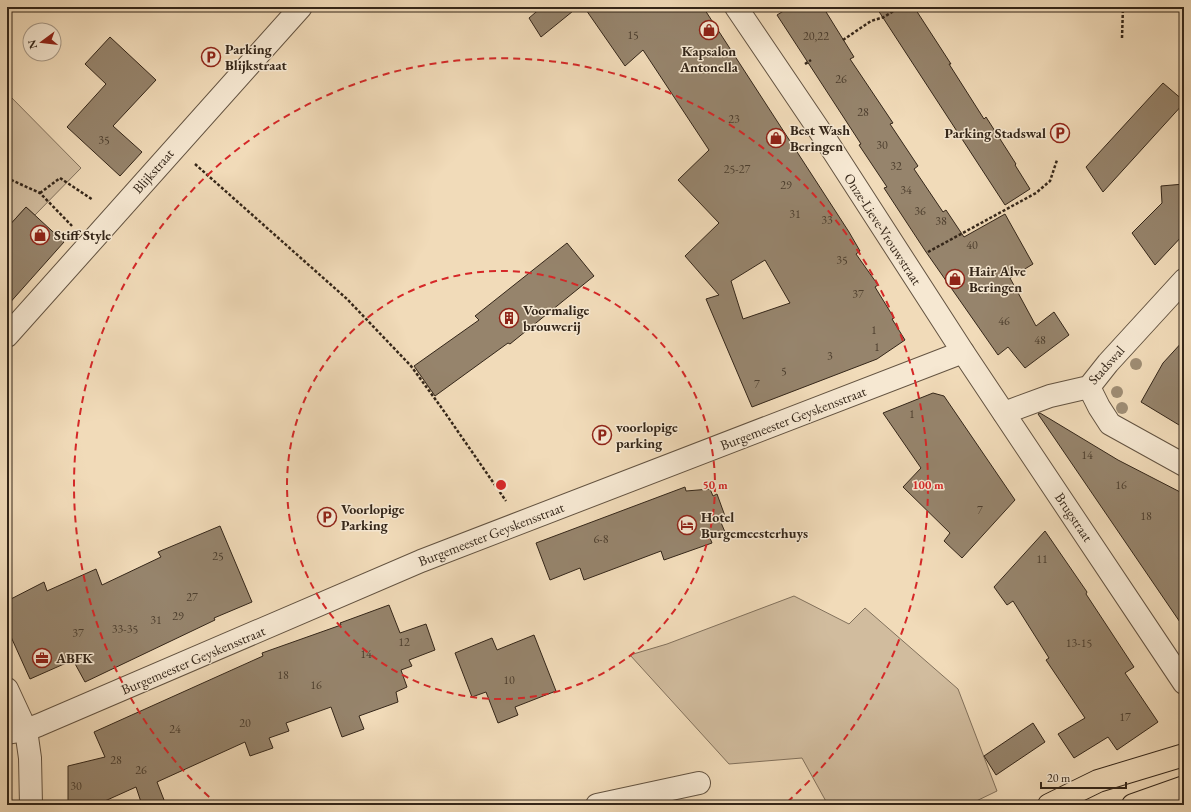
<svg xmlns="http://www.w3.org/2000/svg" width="1191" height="812" font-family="'EB Garamond',serif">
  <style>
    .green { fill: #d1bc9e; stroke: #82715c }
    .building { fill: #96846c; stroke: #342619; fill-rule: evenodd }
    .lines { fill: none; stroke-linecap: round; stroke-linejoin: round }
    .minor-casing { stroke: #635341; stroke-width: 24 }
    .major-casing { stroke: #342619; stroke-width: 24 }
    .path { stroke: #342619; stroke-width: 2.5; stroke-dasharray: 3 2; stroke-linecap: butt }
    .minor { stroke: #f6e8d2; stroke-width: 22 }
    .major { stroke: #f1dbb9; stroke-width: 22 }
    .tree { fill: #9e8c73 }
    .ring { fill: none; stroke: #d62828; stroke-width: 2; stroke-dasharray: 7 5 }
    .labels { text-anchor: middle; stroke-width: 3; stroke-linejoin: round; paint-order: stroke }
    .number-label { font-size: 12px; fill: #4c3e2e }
    .poi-label { font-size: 14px; font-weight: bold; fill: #342619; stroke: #f6e8d2; text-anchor: start }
    .street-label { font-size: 14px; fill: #342619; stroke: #f6e8d2 }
    .centre { fill: #d62828; stroke: #f6e8d2; stroke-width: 2 }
    .ring-label { font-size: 12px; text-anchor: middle; font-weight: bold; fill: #d62828; stroke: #f6e8d2; stroke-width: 3; stroke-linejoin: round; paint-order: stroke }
  </style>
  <rect width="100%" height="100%" fill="#f1dbb9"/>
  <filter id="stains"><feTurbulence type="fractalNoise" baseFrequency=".005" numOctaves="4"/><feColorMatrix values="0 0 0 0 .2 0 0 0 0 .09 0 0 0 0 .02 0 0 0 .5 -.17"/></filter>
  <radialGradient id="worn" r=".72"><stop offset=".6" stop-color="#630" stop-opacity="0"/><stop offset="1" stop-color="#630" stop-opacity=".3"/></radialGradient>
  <g class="green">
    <path d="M 7,93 L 81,168 L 35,215 L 26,207 L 7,228 Z"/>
    <path d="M 794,596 L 849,624 L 865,608 L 958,689 L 997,791 L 968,805 L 828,805 L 802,758 L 729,764 L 630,655 L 667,644 Z"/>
  </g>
  <g class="building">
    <path d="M 542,7 L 578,7 L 541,37 L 529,18 Z"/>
    <path d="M 584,7 L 703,7 L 849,232 L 860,251 L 856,254 L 878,285 L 875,287 L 894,318 L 892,319 L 905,340 L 877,359 L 752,407 L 706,299 L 719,295 L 685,256 L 719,223 L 678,180 L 709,150 L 643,50 L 625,66 ZM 765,260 L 790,303 L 743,319 L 731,281 Z"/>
    <path d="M 790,7 L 823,7 L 854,57 L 850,59 L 893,123 L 890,124 L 918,166 L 914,169 L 943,212 L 946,210 L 964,237 L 1005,214 L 1033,264 L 1010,278 L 1036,326 L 1054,312 L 1069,335 L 1025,368 L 1008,347 L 998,355 L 926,252 L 884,188 L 887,187 L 859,145 L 861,144 L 777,15 Z"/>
    <path d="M 876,7 L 914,7 L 951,64 L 949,64 L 984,119 L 986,117 L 1016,164 L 1015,165 L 1030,189 L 1005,205 Z"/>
    <path d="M 110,37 L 156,80 L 113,126 L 142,152 L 120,176 L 67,127 L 106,84 L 85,64 Z"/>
    <path d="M 1163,83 L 1184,101 L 1184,103 L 1103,192 L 1086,167 Z"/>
    <path d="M 1184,184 L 1184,234 L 1155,265 L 1132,233 L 1162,203 L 1161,186 Z"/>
    <path d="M 26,207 L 64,242 L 7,306 L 7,228 Z"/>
    <path d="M 567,243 L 594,276 L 510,344 L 508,343 L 435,396 L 414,366 L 479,320 L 475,316 Z"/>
    <path d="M 1184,340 L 1184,428 L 1141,402 L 1163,363 Z"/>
    <path d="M 933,393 L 944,396 L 1015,500 L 962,558 L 944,541 L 950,533 L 903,487 L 921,468 L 883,413 Z"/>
    <path d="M 1040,413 L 1118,460 L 1184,494 L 1184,628 L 1038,414 Z"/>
    <path d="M 685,487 L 686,491 L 710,489 L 713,496 L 717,494 L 725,516 L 719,518 L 725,532 L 710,538 L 712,543 L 664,560 L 661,551 L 584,580 L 580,568 L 550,580 L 536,543 Z"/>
    <path d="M 220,526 L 252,602 L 214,618 L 215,620 L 85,682 L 73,660 L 30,679 L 7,628 L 7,601 L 44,582 L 47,591 L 96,569 L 102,585 L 161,557 L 158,552 Z"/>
    <path d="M 1045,531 L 1087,592 L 1086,594 L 1134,667 L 1125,673 L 1158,722 L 1117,750 L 1108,737 L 1074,758 L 1058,734 L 1085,718 L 1046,660 L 1049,658 L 1013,601 L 1007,605 L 994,587 Z"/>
    <path d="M 389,605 L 400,633 L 426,624 L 435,650 L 409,660 L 412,666 L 401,670 L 407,687 L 396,692 L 398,702 L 359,716 L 364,729 L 342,737 L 331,707 L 286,723 L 289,731 L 269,738 L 273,748 L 250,756 L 245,742 L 157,782 L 166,805 L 142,805 L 136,787 L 96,805 L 68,805 L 68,766 L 105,757 L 94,732 L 263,656 L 262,653 L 341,625 L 340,623 Z"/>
    <path d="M 534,635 L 556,691 L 515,707 L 518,715 L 498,723 L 486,692 L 472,697 L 455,653 L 492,638 L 497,650 Z"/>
    <path d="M 1033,723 L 1045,742 L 996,775 L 984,756 Z"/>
  </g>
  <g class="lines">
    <g class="minor-casing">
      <g id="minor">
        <path d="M 736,7 L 828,143 L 963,352 L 1184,683"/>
        <path d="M 7,336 L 301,7"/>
        <path d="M 1089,387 L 1099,407 L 1110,424 L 1184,465"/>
        <path d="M 1004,413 L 1050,396 L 1089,387 L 1108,363 L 1184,280"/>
        <path d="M 7,689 L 26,730 L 30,758 L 31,805"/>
        <path d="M 7,733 L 26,730 L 39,725 L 421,561 L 963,352"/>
        <path d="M 597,805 L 699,783"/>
      </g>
    </g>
    <g class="major-casing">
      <g id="major">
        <path d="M 1049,805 L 1098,781 L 1184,755"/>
        <path d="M 1133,805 L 1184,787"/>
      </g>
    </g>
    <g class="path">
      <path d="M 1122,38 L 1123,7"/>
      <path d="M 843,40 L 871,21 L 884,17 L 900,7"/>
      <path d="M 805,64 L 811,60"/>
      <path d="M 195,164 L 347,299 L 411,366 L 441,407 L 506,501"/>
      <path d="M 7,177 L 9,179 L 40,193 L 72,226"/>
      <path d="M 40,193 L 60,178 L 93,200"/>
      <path d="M 928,252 L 1036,193 L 1050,181 L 1057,160"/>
    </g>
    <use href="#minor" class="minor"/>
    <use href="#major" class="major"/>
  </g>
  <g class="tree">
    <circle cx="1136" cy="364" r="6"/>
    <circle cx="1117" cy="392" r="6"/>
    <circle cx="1122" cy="408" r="6"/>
  </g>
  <g class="ring">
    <circle cx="501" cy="485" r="214"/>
    <path d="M218 805A427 427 0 1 1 784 805"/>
  </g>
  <defs>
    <g id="shop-ring" transform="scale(1)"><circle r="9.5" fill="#f6e8d2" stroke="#8f2418" stroke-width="1.5"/><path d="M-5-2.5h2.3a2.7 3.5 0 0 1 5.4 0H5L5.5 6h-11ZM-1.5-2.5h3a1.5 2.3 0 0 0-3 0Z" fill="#8f2418"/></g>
    <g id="parking-ring" transform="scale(1)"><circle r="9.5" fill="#f6e8d2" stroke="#8f2418" stroke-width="1.5"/><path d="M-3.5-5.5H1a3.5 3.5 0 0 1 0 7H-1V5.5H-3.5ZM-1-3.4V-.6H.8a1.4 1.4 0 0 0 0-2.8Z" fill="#8f2418"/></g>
    <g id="building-ring" transform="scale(1)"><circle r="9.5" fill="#f6e8d2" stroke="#8f2418" stroke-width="1.5"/><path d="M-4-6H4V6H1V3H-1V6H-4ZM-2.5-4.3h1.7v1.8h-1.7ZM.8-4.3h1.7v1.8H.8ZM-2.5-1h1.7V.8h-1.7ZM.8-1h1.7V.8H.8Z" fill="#8f2418"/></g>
    <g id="hotel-ring" transform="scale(1)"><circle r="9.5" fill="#f6e8d2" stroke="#8f2418" stroke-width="1.5"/><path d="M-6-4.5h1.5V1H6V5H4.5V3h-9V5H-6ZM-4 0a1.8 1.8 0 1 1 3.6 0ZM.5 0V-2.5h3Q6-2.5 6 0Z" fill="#8f2418"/></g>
    <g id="office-ring" transform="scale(1)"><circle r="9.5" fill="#f6e8d2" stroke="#8f2418" stroke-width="1.5"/><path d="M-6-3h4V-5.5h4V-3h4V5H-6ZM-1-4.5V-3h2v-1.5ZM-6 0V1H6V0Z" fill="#8f2418"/></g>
  </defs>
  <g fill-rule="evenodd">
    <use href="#shop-ring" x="709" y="30"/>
    <use href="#parking-ring" x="211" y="57"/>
    <use href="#parking-ring" x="1060" y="133"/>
    <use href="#shop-ring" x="776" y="138"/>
    <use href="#shop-ring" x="40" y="235"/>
    <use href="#shop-ring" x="955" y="279"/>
    <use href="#building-ring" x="509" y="318"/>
    <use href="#parking-ring" x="602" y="435"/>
    <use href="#parking-ring" x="327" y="517"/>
    <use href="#hotel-ring" x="687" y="525"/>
    <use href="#office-ring" x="42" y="658"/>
  </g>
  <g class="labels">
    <g class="number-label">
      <text x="633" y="39">15</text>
      <text x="816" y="40">20,22</text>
      <text x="841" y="83">26</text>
      <text x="863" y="116">28</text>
      <text x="734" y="123">23</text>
      <text x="104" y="144">35</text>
      <text x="882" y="149">30</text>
      <text x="896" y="170">32</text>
      <text x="737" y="173">25-27</text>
      <text x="786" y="189">29</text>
      <text x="906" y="194">34</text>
      <text x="920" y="215">36</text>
      <text x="795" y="218">31</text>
      <text x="827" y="224">33</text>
      <text x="941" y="225">38</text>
      <text x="972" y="249">40</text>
      <text x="842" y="264">35</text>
      <text x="858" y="298">37</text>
      <text x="1004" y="325">46</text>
      <text x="874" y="334">1</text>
      <text x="1040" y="344">48</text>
      <text x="877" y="351">1</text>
      <text x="830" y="360">3</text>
      <text x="784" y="375">5</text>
      <text x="757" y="388">7</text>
      <text x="912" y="418">1</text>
      <text x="1087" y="459">14</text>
      <text x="1121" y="489">16</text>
      <text x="980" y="514">7</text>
      <text x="1146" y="520">18</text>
      <text x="601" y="543">6-8</text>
      <text x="218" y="560">25</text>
      <text x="1042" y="563">11</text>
      <text x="192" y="601">27</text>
      <text x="178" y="620">29</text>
      <text x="156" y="624">31</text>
      <text x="125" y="633">33-35</text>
      <text x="78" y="637">37</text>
      <text x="404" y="646">12</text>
      <text x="1079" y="647">13-15</text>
      <text x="366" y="658">14</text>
      <text x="283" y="679">18</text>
      <text x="509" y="684">10</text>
      <text x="316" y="689">16</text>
      <text x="1125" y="721">17</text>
      <text x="245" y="727">20</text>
      <text x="175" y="733">24</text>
      <text x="116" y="764">28</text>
      <text x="141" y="774">26</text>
      <text x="76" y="790">30</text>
    </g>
    <g class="poi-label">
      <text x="225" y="54">Parking<tspan x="225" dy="16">Blijkstraat</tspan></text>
      <text x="709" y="56" text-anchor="middle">Kapsalon<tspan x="709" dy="16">Antonella</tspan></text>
      <text x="790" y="135">Best Wash<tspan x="790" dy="16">Beringen</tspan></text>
      <text x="1046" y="138" text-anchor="end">Parking Stadswal</text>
      <text x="54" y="240">Stiff Style</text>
      <text x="969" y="276">Hair Alve<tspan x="969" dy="16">Beringen</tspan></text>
      <text x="523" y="315">Voormalige<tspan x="523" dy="16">brouwerij</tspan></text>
      <text x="616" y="432">voorlopige<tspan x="616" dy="16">parking</tspan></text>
      <text x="341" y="514">Voorlopige<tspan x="341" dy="16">Parking</tspan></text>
      <text x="701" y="522">Hotel<tspan x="701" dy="16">Burgemeesterhuys</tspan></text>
      <text x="56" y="663">ABFK</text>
    </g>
    <g class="street-label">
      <text transform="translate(153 171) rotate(-49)" y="5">Blijkstraat</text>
      <text transform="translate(883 229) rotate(57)" y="5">Onze-Lieve-Vrouwstraat</text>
      <text transform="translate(1106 365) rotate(-48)" y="5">Stadswal</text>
      <text transform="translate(793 418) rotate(-21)" y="5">Burgemeester Geyskensstraat</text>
      <text transform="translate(1074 517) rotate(56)" y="5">Brugstraat</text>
      <text transform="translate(491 534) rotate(-21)" y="5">Burgemeester Geyskensstraat</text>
      <text transform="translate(193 660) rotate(-23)" y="5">Burgemeester Geyskensstraat</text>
    </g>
  </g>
  <circle cx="501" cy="485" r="6" class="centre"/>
  <g class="ring-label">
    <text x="715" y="489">50 m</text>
    <text x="928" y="489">100 m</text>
  </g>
  <rect width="1191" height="812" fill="none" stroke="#f1dbb9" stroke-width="24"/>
  <rect x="8" y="8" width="1175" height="796" fill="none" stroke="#342619" stroke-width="2"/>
  <rect x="12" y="12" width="1167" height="788" fill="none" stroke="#342619"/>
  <g transform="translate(42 42) rotate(255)"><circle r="19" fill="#f6e8d2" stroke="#a89a88"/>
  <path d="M0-3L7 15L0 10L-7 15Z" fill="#8f2418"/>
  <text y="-6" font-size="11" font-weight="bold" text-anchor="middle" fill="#342619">N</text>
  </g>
  <path d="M1041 782v6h85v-6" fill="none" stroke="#342619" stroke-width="2"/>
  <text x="1047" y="782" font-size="12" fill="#342619" stroke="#f6e8d2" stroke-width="3" paint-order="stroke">20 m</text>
  <rect width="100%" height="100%" filter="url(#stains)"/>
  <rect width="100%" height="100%" fill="url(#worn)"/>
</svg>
